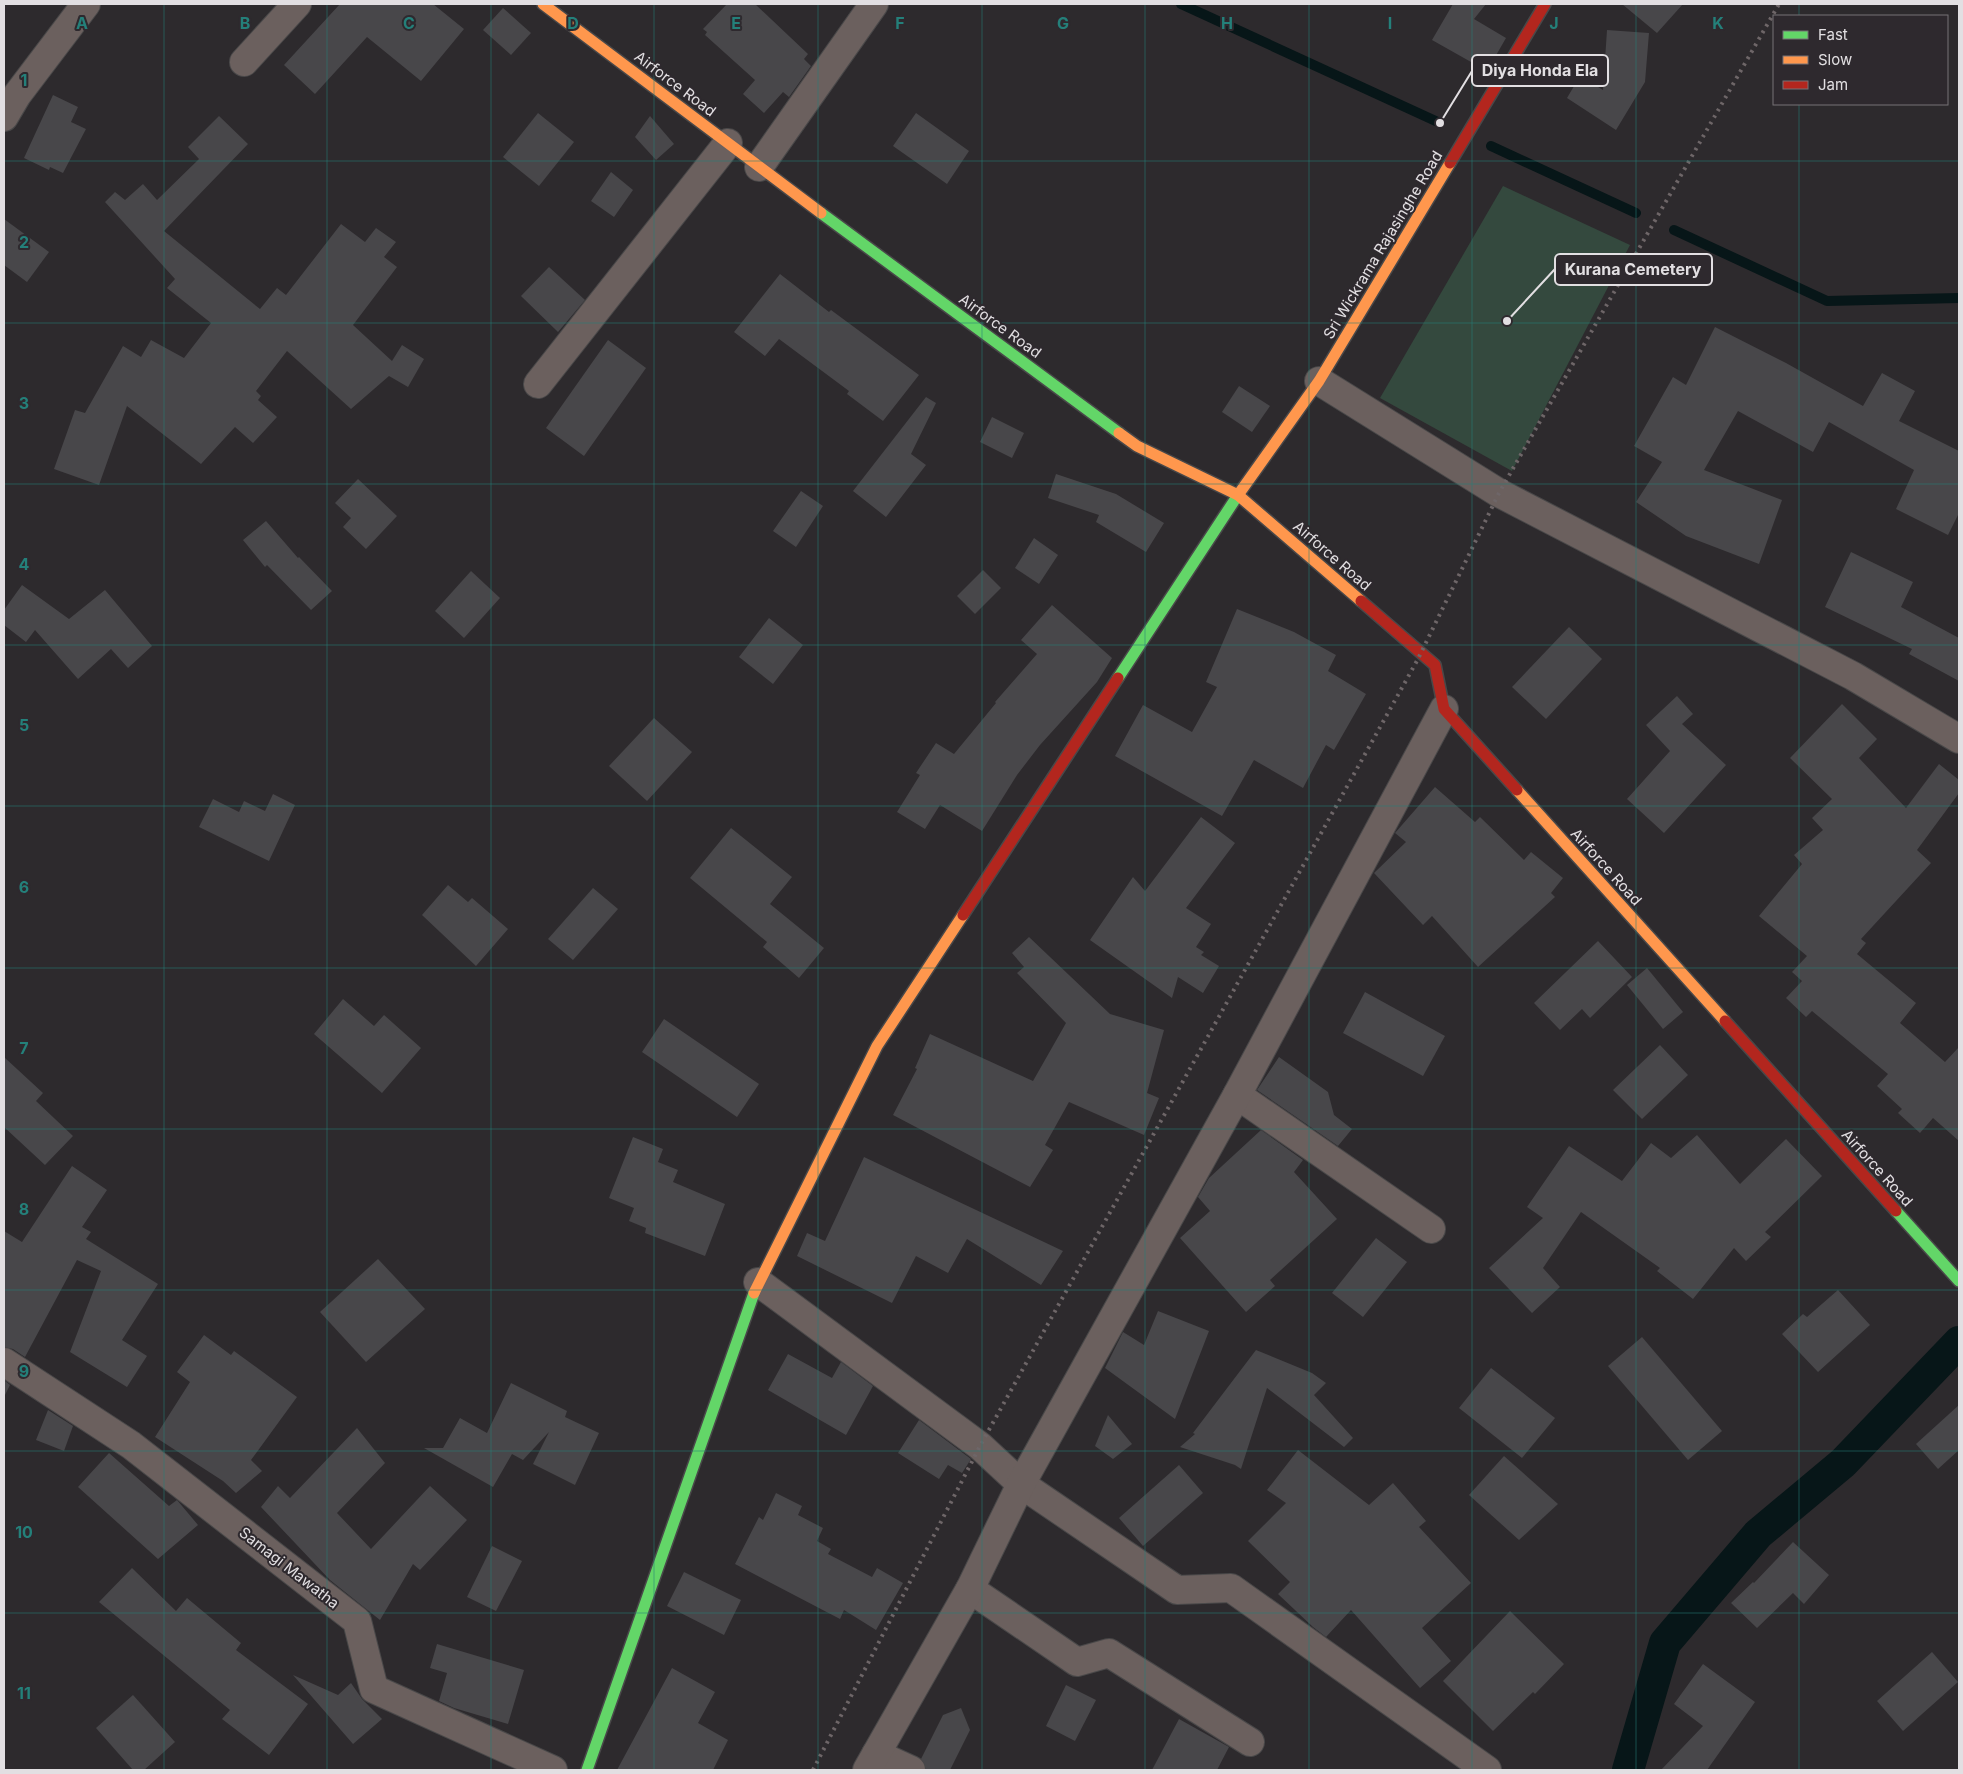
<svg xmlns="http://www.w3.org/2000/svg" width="1963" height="1774" font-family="Inter,sans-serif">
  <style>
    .green { fill: #34493e }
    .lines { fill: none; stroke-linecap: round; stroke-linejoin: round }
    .stream { stroke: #071618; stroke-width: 10 }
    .canal { stroke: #071618; stroke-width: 32 }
    .building { fill: #48474a }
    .street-casing { stroke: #494849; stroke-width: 30 }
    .fast-casing { stroke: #494849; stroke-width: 14 }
    .slow-casing { stroke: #494849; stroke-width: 14 }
    .jam-casing { stroke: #494849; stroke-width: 14 }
    .street { stroke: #6b605e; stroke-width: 28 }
    .fast { stroke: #63d668; stroke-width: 11 }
    .slow { stroke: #ff974d; stroke-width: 11 }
    .jam { stroke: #b3261e; stroke-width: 11 }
    .rail { stroke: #6e6668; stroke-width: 4; stroke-dasharray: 2.5 5; stroke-linecap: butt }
    .grid { fill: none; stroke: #24807a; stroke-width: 1; stroke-opacity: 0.55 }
    .labels { text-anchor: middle; stroke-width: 4; stroke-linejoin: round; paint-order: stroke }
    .street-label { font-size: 15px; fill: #e2dfe2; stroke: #2e292e }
    .grid-label { font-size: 16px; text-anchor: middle; font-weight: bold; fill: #24807a; stroke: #2e292e; stroke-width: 4; stroke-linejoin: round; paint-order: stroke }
    .leader { fill: none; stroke: #e2dfe2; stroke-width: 2 }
    .callout-dot { fill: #e2dfe2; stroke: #2e292e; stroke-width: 2 }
    .callout { fill: #2e292e; stroke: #e2dfe2; stroke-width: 2 }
    .callout-label { font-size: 16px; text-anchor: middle; font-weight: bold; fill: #e2dfe2 }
  </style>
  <rect width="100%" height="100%" fill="#2d2a2d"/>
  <path class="green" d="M 1503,186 L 1630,245 L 1512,471 L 1380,398 Z"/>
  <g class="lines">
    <g class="stream">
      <path d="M 1181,4 L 1440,123"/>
      <path d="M 1491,146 L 1636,213"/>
      <path d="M 1674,230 L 1827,301 L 1959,298"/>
    </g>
    <path class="canal" d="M 1628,1770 L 1665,1643 L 1758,1534 L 1843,1463 L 1959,1342"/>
  </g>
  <g class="building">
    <path d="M 340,4 L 433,4 L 464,29 L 421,81 L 367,37 L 315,94 L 284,65 Z"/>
    <path d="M 727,4 L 755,4 L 808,54 L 804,59 L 811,66 L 789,97 L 783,92 L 764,113 L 743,94 L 755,80 L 705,35 L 707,32 L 703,29 Z"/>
    <path d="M 1453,4 L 1486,4 L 1474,19 L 1506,38 L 1487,71 L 1432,40 Z"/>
    <path d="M 1622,4 L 1683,4 L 1657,33 Z"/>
    <path d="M 503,8 L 531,33 L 511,55 L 483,30 Z"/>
    <path d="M 1607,30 L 1649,33 L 1645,82 L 1616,130 L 1567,98 L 1580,76 L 1603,90 Z"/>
    <path d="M 53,95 L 78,107 L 71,122 L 86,129 L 63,173 L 50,167 L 49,170 L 24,158 Z"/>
    <path d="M 538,113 L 574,142 L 539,186 L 503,157 Z"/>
    <path d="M 916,113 L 969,151 L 947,184 L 893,146 Z"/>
    <path d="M 219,116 L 248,144 L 164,231 L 260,309 L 277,288 L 286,295 L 341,224 L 365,242 L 376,228 L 396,242 L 384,257 L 397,267 L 353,325 L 392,361 L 402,345 L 424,359 L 408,387 L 389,376 L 351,409 L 287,351 L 256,391 L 261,396 L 258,400 L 277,417 L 253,443 L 235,427 L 201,464 L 127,406 L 99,485 L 54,469 L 75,410 L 85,413 L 123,346 L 141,357 L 151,340 L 184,358 L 211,323 L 167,288 L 175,279 L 105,202 L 115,192 L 125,200 L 143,184 L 157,200 L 199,159 L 188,147 Z"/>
    <path d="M 650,116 L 674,144 L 656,160 L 635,137 Z"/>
    <path d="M 611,172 L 633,190 L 614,217 L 591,201 Z"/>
    <path d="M 4,219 L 49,252 L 27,282 L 4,265 Z"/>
    <path d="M 549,267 L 585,300 L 558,332 L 521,296 Z"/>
    <path d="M 780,274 L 829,312 L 831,310 L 919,375 L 883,421 L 847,394 L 849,391 L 779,339 L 765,356 L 734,332 Z"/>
    <path d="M 1715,327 L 1786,363 L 1863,406 L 1882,373 L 1915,391 L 1899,421 L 1959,451 L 1959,513 L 1948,535 L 1896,509 L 1914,470 L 1829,422 L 1813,452 L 1738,411 L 1704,470 L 1782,500 L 1759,564 L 1686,536 L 1636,502 L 1662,462 L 1634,446 L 1673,377 L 1686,385 Z"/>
    <path d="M 608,340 L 646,368 L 584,456 L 546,428 Z"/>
    <path d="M 1239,386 L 1270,406 L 1252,432 L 1222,412 Z"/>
    <path d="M 926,397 L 936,403 L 911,454 L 926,465 L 886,517 L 853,491 Z"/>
    <path d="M 992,417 L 1024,433 L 1012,458 L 980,442 Z"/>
    <path d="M 1056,474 L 1116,494 L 1164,523 L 1146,552 L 1096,522 L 1099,515 L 1048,498 Z"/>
    <path d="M 358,479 L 397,516 L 366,549 L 343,527 L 351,518 L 335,503 Z"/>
    <path d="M 801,491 L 823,506 L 796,547 L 773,531 Z"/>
    <path d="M 266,521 L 298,558 L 299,557 L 332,591 L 311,610 L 267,565 L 265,567 L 243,540 Z"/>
    <path d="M 1034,538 L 1058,555 L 1039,584 L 1015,568 Z"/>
    <path d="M 1851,552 L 1913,582 L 1901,607 L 1959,638 L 1959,681 L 1909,654 L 1912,649 L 1825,607 Z"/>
    <path d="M 983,570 L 1001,588 L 975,614 L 957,596 Z"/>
    <path d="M 471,571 L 500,598 L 464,638 L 435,611 Z"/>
    <path d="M 22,585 L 69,619 L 105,590 L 152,646 L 128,668 L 111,649 L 78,679 L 35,630 L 26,642 L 4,625 L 4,610 Z"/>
    <path d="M 1052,605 L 1112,658 L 1097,682 L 1040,745 L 1017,775 L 982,831 L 940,805 L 925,829 L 897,812 L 920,775 L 916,773 L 936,743 L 954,754 L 996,703 L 995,702 L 1037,654 L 1021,640 Z"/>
    <path d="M 1237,609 L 1294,632 L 1336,655 L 1328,671 L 1366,694 L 1334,750 L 1326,745 L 1303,788 L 1254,760 L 1222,816 L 1115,756 L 1143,705 L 1192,732 L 1217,687 L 1206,682 Z"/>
    <path d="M 769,618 L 803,645 L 773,684 L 739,657 Z"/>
    <path d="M 1569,627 L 1602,659 L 1546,719 L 1512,687 Z"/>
    <path d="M 1677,696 L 1693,714 L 1682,724 L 1726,765 L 1664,833 L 1627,799 L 1670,751 L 1646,725 Z"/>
    <path d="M 1842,704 L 1877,739 L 1859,758 L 1906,808 L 1939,764 L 1959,780 L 1959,793 L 1917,850 L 1931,863 L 1861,939 L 1866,943 L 1857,954 L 1916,1003 L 1900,1023 L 1945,1062 L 1959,1047 L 1959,1141 L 1933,1118 L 1920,1133 L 1898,1113 L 1902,1109 L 1877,1086 L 1888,1074 L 1812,1011 L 1806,1017 L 1786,998 L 1802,981 L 1792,972 L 1807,956 L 1759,916 L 1802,864 L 1794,855 L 1823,830 L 1812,818 L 1832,799 L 1790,758 Z"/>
    <path d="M 654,718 L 692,752 L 647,801 L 609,766 Z"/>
    <path d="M 1435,787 L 1475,822 L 1480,817 L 1524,860 L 1531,852 L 1563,878 L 1551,893 L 1555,897 L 1478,967 L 1432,916 L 1423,925 L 1374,873 L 1406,842 L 1395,833 Z"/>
    <path d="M 273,794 L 295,805 L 269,861 L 199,827 L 213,799 L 239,812 L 244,801 L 265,811 Z"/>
    <path d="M 1201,817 L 1235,843 L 1186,908 L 1211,924 L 1196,947 L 1204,952 L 1201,955 L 1219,966 L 1203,993 L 1178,977 L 1172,998 L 1090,940 L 1133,877 L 1145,891 Z"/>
    <path d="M 731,828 L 792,877 L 770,904 L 824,948 L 799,978 L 763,947 L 767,942 L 690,878 Z"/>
    <path d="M 448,885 L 468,902 L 472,898 L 508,929 L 476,966 L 422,915 Z"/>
    <path d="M 593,888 L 618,909 L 573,960 L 548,939 Z"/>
    <path d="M 1029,937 L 1110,1014 L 1164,1030 L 1147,1093 L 1159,1098 L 1144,1135 L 1069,1102 L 1045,1145 L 1053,1150 L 1030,1187 L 893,1115 L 917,1069 L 915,1068 L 930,1034 L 1033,1081 L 1066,1023 L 1017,973 L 1024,967 L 1012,953 Z"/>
    <path d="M 1598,941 L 1632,977 L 1590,1018 L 1582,1009 L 1560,1030 L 1534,1003 Z"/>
    <path d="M 1647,968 L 1683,1012 L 1663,1029 L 1627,985 Z"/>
    <path d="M 1365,992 L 1445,1036 L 1423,1076 L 1343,1033 Z"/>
    <path d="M 343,999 L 374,1026 L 384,1015 L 421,1048 L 382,1093 L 314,1034 Z"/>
    <path d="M 664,1019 L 759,1084 L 737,1117 L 642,1052 Z"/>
    <path d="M 1660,1045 L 1688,1075 L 1642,1119 L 1613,1090 Z"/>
    <path d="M 4,1057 L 43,1093 L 36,1101 L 73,1136 L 45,1165 L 4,1127 Z"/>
    <path d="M 1279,1057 L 1328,1092 L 1334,1115 L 1352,1129 L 1338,1146 L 1257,1090 Z"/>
    <path d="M 1261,1130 L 1303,1160 L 1294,1172 L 1337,1219 L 1270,1280 L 1275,1286 L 1246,1312 L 1180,1238 L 1210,1211 L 1198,1197 L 1209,1178 Z"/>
    <path d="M 1697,1135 L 1740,1184 L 1786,1139 L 1822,1176 L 1765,1232 L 1771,1237 L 1746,1261 L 1734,1248 L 1693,1299 L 1657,1271 L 1660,1268 L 1581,1212 L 1543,1268 L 1560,1287 L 1532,1313 L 1489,1268 L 1543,1218 L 1527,1207 L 1569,1146 L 1622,1181 L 1651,1143 L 1671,1158 Z"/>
    <path d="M 633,1137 L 663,1149 L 658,1162 L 678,1170 L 673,1182 L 725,1204 L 705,1256 L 645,1233 L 646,1228 L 629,1221 L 634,1208 L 609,1198 Z"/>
    <path d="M 864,1157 L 921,1184 L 1063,1251 L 1041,1285 L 967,1239 L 948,1273 L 916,1256 L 892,1303 L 797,1256 L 807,1233 L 825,1241 Z"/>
    <path d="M 72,1166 L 107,1190 L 82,1227 L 91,1232 L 86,1239 L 158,1284 L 122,1340 L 147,1356 L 127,1387 L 70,1352 L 101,1271 L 77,1260 L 25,1357 L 13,1349 L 4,1347 L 4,1231 L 22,1242 Z"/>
    <path d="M 1376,1238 L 1407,1262 L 1363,1317 L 1332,1293 Z"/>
    <path d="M 378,1259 L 425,1309 L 366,1362 L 320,1312 Z"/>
    <path d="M 1838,1290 L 1870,1325 L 1818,1372 L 1782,1334 L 1803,1314 L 1807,1317 Z"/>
    <path d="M 1158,1311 L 1209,1331 L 1175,1419 L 1105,1368 L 1123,1332 L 1144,1345 Z"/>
    <path d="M 204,1335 L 231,1355 L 234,1351 L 297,1397 L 251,1460 L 262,1471 L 236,1493 L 223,1481 L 155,1437 L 190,1382 L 177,1372 Z"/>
    <path d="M 1642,1337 L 1722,1431 L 1688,1460 L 1608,1366 Z"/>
    <path d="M 1256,1350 L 1312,1373 L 1326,1383 L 1314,1395 L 1353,1438 L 1344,1447 L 1267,1388 L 1241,1469 L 1235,1465 L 1180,1447 L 1195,1434 L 1193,1433 Z"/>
    <path d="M 788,1354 L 832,1378 L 841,1362 L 873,1386 L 846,1435 L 768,1390 Z"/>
    <path d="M 1491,1368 L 1555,1418 L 1522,1458 L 1459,1408 Z"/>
    <path d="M 4,1380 L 10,1385 L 4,1397 Z"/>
    <path d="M 511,1383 L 567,1411 L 565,1417 L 599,1433 L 575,1485 L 533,1464 L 549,1432 L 523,1460 L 512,1454 L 493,1487 L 424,1448 L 443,1448 L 460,1418 L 487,1433 Z"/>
    <path d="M 1959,1405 L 1959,1450 L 1938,1469 L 1916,1444 Z"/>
    <path d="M 48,1410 L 73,1426 L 64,1451 L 36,1440 Z"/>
    <path d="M 1108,1415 L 1132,1444 L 1113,1459 L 1095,1446 Z"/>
    <path d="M 919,1420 L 971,1459 L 962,1473 L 948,1465 L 939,1479 L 898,1453 Z"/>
    <path d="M 357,1428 L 385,1463 L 337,1513 L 371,1549 L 430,1486 L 467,1520 L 420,1570 L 413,1564 L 380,1620 L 330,1580 L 261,1507 L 278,1486 L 290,1498 Z"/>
    <path d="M 1298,1450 L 1369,1505 L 1393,1483 L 1426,1521 L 1419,1527 L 1471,1583 L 1422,1628 L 1451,1661 L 1420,1688 L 1351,1610 L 1326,1637 L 1313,1627 L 1278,1594 L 1290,1582 L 1248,1541 L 1286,1503 L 1267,1490 Z"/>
    <path d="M 109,1453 L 169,1506 L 177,1500 L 198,1525 L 158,1559 L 78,1487 Z"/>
    <path d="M 1504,1456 L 1558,1504 L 1519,1540 L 1469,1495 Z"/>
    <path d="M 1179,1465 L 1203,1493 L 1143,1546 L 1119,1518 Z"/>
    <path d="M 776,1493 L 802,1506 L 798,1515 L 823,1528 L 817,1541 L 831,1549 L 828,1554 L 872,1577 L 877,1568 L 903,1583 L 876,1630 L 844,1610 L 840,1619 L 735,1564 L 759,1517 L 763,1520 Z"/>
    <path d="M 1793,1542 L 1829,1575 L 1804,1604 L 1793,1593 L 1757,1628 L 1731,1603 L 1753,1582 L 1754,1583 Z"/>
    <path d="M 492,1546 L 522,1561 L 496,1611 L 467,1597 Z"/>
    <path d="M 132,1568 L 176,1611 L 187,1598 L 241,1643 L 236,1650 L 308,1704 L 269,1755 L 222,1719 L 230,1710 L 99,1602 Z"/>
    <path d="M 684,1572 L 741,1600 L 724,1635 L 667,1606 Z"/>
    <path d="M 1510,1611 L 1564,1664 L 1535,1694 L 1533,1692 L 1493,1731 L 1443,1681 Z"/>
    <path d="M 437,1644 L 524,1670 L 508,1724 L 454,1708 L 439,1701 L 447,1673 L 430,1668 Z"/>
    <path d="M 1932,1652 L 1958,1682 L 1903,1731 L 1877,1701 Z"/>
    <path d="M 1703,1664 L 1755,1702 L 1707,1770 L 1661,1770 L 1703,1726 L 1674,1704 Z"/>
    <path d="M 672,1668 L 715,1692 L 698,1723 L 728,1740 L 713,1770 L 617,1770 Z"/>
    <path d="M 293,1675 L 338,1695 L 351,1683 L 362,1699 L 382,1719 L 353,1744 Z"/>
    <path d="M 1066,1685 L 1096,1700 L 1075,1741 L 1046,1726 Z"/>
    <path d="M 133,1695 L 175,1742 L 144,1770 L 133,1770 L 96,1728 Z"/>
    <path d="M 961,1708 L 970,1730 L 950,1770 L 926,1770 L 921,1759 L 943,1715 Z"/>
    <path d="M 1179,1719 L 1229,1747 L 1217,1770 L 1152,1770 Z"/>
  </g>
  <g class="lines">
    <g class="street-casing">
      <g id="street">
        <path d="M 244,62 L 297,4"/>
        <path d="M 4,117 L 17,95 L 86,4"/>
        <path d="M 759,167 L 874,4"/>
        <path d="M 1319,381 L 1499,493 L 1853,676 L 1959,739"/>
        <path d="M 538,384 L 728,143"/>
        <path d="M 1237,1095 L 1431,1229"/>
        <path d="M 758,1282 L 980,1446 L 1021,1484 L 1177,1590 L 1231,1588 L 1487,1770"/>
        <path d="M 4,1362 L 131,1445 L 357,1621 L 374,1689 L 553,1770"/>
        <path d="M 970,1589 L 1077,1662 L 1109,1653 L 1250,1742"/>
        <path d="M 876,1754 L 911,1770"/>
        <path d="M 867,1770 L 970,1589 L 1021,1484 L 1237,1095 L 1444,709"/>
      </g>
    </g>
    <g class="fast-casing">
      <g id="fast">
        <path d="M 821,213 L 1119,433"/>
        <path d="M 1118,678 L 1238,495"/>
        <path d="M 1896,1211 L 1959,1281"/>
        <path d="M 587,1770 L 754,1293"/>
      </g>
    </g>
    <g class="slow-casing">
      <g id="slow">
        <path d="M 543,4 L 821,213"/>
        <path d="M 1119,433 L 1137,446 L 1238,495 L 1361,601"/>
        <path d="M 1238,495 L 1319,381 L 1450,163"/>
        <path d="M 1517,790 L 1725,1021"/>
        <path d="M 754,1293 L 877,1046 L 963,915"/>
      </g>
    </g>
    <g class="jam-casing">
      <g id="jam">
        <path d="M 1450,163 L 1545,4"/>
        <path d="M 1361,601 L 1435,665 L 1444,709 L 1517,790"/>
        <path d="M 963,915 L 1118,678"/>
        <path d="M 1725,1021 L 1896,1211"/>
      </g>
    </g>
    <use href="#street" class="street"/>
    <use href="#fast" class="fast"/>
    <use href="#slow" class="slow"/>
    <use href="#jam" class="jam"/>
    <path class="rail" d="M 813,1770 L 980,1446 L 1418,659 L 1499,493 L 1779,4"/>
  </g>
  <path class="grid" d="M 164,4 L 164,1770M 327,4 L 327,1770M 491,4 L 491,1770M 654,4 L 654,1770M 818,4 L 818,1770M 982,4 L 982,1770M 1145,4 L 1145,1770M 1309,4 L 1309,1770M 1472,4 L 1472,1770M 1636,4 L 1636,1770M 1799,4 L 1799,16M 1799,104 L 1799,1770M 4,161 L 1959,161M 4,323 L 1959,323M 4,484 L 1959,484M 4,645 L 1959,645M 4,806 L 1959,806M 4,968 L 1959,968M 4,1129 L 1959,1129M 4,1290 L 1959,1290M 4,1451 L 1959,1451M 4,1613 L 1959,1613"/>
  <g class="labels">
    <g class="street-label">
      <text transform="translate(675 84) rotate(37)" y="5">Airforce Road</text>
      <text transform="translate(1383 245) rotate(-59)" y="5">Sri Wickrama Rajasinghe Road</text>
      <text transform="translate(1000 326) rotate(36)" y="5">Airforce Road</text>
      <text transform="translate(1332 556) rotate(41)" y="5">Airforce Road</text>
      <text transform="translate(1606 867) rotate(48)" y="5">Airforce Road</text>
      <text transform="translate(1877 1168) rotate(48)" y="5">Airforce Road</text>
      <text transform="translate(289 1568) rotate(38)" y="5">Samagi Mawatha</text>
    </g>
  </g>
  <g class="grid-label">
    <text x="82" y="29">A</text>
    <text x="245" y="29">B</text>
    <text x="409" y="29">C</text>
    <text x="573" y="29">D</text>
    <text x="736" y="29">E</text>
    <text x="900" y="29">F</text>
    <text x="1063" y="29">G</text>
    <text x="1227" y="29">H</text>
    <text x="1390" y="29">I</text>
    <text x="1554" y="29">J</text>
    <text x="1718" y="29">K</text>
    <text x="24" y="86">1</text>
    <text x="24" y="248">2</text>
    <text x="24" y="409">3</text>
    <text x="24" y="570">4</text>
    <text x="24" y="731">5</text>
    <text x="24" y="893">6</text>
    <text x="24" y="1054">7</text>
    <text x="24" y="1215">8</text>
    <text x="24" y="1377">9</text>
    <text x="24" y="1538">10</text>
    <text x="24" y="1699">11</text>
  </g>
  <path class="leader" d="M1440 123L1472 71M1507 321L1555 269"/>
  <g class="callout-dot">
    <circle cx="1440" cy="123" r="5"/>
    <circle cx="1507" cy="321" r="5"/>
  </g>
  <g class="callout">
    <rect x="1472" y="55" width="136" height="31" rx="5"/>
    <rect x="1555" y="254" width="157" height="31" rx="5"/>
  </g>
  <g class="callout-label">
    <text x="1540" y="76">Diya Honda Ela</text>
    <text x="1633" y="275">Kurana Cemetery</text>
  </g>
  <rect width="1963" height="1774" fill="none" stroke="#e2dfe2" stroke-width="10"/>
  <rect x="1773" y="15" width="175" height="90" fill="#2e292e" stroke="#767276"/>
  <rect x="1783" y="31" width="25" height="8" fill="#63d668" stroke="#767276"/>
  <text x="1818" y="40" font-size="15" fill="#e2dfe2">Fast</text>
  <rect x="1783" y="56" width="25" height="8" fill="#ff974d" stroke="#767276"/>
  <text x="1818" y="65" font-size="15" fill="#e2dfe2">Slow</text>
  <rect x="1783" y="81" width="25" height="8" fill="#b3261e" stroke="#767276"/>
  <text x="1818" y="90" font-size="15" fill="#e2dfe2">Jam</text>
</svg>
